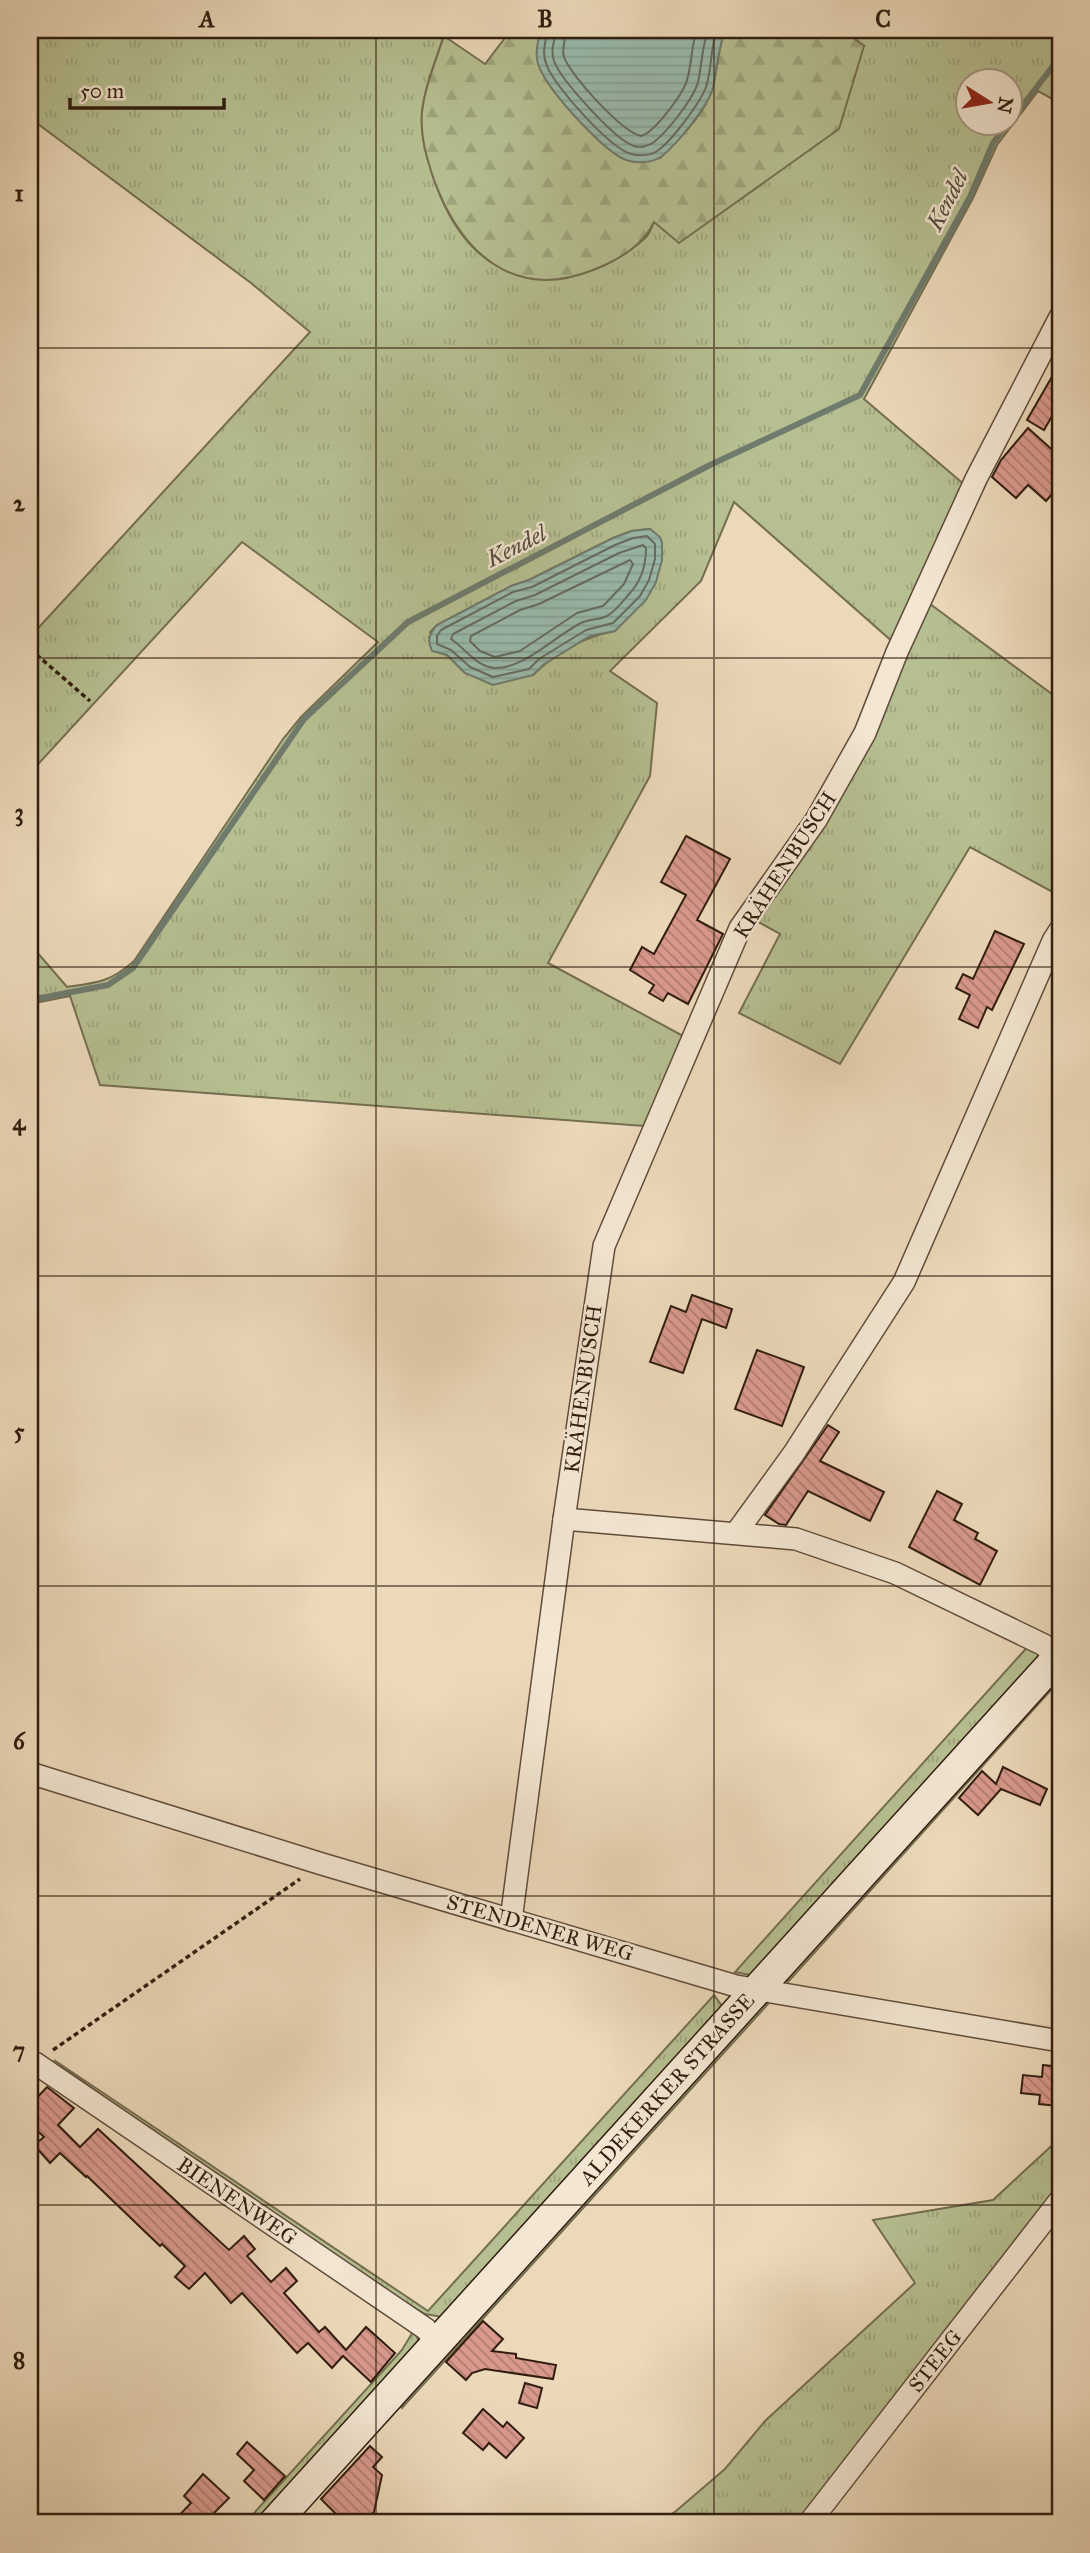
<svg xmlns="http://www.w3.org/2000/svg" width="1090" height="2553" font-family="'IM FELL Great Primer',serif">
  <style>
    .grass { fill: url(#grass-tufts); stroke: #746e50; stroke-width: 2; fill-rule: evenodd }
    .forest { fill: url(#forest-firs); stroke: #746e50; stroke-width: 2 }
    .water { fill: url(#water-rules); stroke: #6f7b6d; stroke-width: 2 }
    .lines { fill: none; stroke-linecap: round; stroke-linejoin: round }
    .shore { stroke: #656c5e; stroke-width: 2 }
    .stream { stroke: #6f7b6d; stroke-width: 6 }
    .building { fill: url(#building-back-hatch); stroke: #311d0f; stroke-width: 2 }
    .street-casing { stroke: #604c3a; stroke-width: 24 }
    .secondary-casing { stroke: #311d0f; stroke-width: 33 }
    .path { stroke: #311d0f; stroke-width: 3.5; stroke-dasharray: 5 3.5; stroke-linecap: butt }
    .street { stroke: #f3e6d2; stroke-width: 21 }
    .secondary { stroke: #f3e6d2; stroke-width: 30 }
    .grid { fill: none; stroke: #311d0f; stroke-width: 2; stroke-opacity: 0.55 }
    .labels { text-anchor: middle; stroke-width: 5; stroke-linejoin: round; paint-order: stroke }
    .street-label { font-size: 21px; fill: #311d0f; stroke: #f3e6d2 }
    .water-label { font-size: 23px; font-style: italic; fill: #504c3e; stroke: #f3e6d2 }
    .neatline { fill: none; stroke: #311d0f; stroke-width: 2.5 }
    .grid-label { font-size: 23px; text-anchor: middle; font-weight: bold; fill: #311d0f }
  </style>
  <defs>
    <pattern id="grass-tufts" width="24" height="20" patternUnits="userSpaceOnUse" patternTransform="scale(1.75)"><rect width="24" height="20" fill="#b6bf91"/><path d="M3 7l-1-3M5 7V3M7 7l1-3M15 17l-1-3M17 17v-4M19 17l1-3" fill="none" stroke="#9da47c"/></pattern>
    <pattern id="forest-firs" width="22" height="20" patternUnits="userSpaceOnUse" patternTransform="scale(1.75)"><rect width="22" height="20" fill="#b6bf91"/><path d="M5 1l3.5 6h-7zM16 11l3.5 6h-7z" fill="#9da47c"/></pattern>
    <pattern id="water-rules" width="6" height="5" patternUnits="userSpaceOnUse" patternTransform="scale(1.75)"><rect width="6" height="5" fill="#99baac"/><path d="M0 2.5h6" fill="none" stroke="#849f93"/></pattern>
    <pattern id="building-back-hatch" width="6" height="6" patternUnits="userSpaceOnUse" patternTransform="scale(1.75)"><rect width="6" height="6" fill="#d9998d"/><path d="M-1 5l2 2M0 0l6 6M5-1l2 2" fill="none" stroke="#b17c72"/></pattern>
  </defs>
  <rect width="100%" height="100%" fill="#ecd9ba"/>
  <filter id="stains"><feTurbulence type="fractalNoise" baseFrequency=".00286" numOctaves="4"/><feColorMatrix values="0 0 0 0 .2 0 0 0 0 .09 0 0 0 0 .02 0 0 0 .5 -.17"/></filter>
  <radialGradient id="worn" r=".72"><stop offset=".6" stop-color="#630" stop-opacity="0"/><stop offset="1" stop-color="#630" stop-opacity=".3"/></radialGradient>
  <g class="grass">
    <path d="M 30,30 L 436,30 L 444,35 C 436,60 425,86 422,112 C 420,138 428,162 436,185 C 463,260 519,299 598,268 C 610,264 638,246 647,236 C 650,233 652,226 654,222 L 864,46 L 843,30 L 1052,30 L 1060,37 L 1060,103 L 1038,91 L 997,145 L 973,198 L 864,399 L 966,486 L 894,643 L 734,502 L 701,581 L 610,671 L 657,703 L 650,776 L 548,963 L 685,1037 L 644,1126 L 100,1085 L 70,996 L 30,1004 L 30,944 L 67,987 C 96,983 111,982 134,961 L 283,739 L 301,717 L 378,642 L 242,542 L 30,773 L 30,637 L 310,332 L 251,283 L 30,118 ZM 968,80 L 1010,80 L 1010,122 L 968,122 ZM 650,529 L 615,631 C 584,637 556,652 533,675 L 465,673 L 447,655 L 430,632 L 437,625 L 511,586 L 529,580 L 613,538 L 631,531 Z"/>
    <path d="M 926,601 L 1060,700 L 1060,896 L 970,847 L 840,1064 L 739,1013 L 780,934 L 753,919 Z"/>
    <path d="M 1031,1643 L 1040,1654 L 1040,1661 L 766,1965 L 750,1975 L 735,1972 Z"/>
    <path d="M 1060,1666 L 1060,1680 L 788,1982 L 784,1977 Z"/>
    <path d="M 714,1995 L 725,2010 L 448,2318 L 425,2314 L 319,2252 L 203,2172 L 54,2060 L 428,2311 Z"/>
    <path d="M 756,2003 L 768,2004 L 402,2408 L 399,2401 Z"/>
    <path d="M 1060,2138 L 1060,2185 L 901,2392 L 797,2523 L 658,2523 L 676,2511 L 725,2469 L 765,2421 L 915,2283 L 873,2220 L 993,2200 Z"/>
    <path d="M 414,2330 L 422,2349 L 265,2523 L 245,2523 L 402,2350 Z"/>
  </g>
  <path class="forest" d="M 511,30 L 540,30 L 540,33 L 660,158 C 677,142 706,112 712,89 C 718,69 718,49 725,30 L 843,30 L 864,46 L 839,129 L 679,243 L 654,222 C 642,247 618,260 593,270 C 513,302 461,252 434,180 C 427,159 420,136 422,112 C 425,86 436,60 444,36 L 485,64 Z"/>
  <g class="water">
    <path d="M 540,30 L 725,30 C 718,49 717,68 713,88 C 708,106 677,144 662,156 C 653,163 636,164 626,160 C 603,151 552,94 541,71 C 533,56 538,45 540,30 Z"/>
    <path d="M 650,529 L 660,537 L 662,543 L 662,560 L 656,582 L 646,600 L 615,631 L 590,636 L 543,665 L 533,675 L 493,685 L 465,673 L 447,655 L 432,651 C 427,640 429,634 437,625 L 511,586 L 529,580 L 613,538 L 632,531 Z"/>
  </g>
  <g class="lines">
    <g class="shore">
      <path d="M 547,30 C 546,44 541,52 547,66 C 555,87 610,148 631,154 C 639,156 650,156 657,151 C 671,142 700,103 706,87 C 712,69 710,49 717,30"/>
      <path d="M 556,30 C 555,41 550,49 554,61 C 561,80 615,140 634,146 C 640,148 649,146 654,142 C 667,132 694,98 698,82 C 702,64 702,47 708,30"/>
      <path d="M 566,30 C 566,39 561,49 564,57 C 571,76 622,132 641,136 C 654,133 683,94 687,80 C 692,64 691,46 697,30"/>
      <path d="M 647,536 L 655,544 L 655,559 L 649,580 L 640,596 L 613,623 L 586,630 L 539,659 L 529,669 L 493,677 L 470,667 L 451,650 L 437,644 L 437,636 L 441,630 L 513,592 L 532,587 L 615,545 L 633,538 Z"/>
      <path d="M 643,545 L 646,548 C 646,564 641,581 630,593 C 624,600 615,612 607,616 C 599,620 589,619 581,623 C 555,636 525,668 496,668 C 477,668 465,648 451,639 L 453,634 L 516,601 L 535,595 L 619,553 Z"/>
      <path d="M 630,560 L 633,564 L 624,584 L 603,606 L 577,613 L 520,651 L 495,657 L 480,651 L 470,641 L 471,636 L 520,610 L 539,604 Z"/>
    </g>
    <g class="stream">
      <path d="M 1010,122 L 1060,57"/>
      <path d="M 30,1000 L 108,985 L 133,968 L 304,719 L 408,622 L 710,465 L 860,395 L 970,197 L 993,143 L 1009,122"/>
    </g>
  </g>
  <g class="building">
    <path d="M 1060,363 L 1060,402 L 1044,430 L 1027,420 Z"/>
    <path d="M 1028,428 L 1060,457 L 1060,485 L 1046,501 L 1028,485 L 1016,498 L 992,477 L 1001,460 Z"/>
    <path d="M 686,836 L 730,859 L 697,920 L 723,934 L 688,1004 L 668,993 L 663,1001 L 649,993 L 654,985 L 630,970 L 642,947 L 654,954 L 686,895 L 661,882 Z"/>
    <path d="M 995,931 L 1024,944 L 992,1010 L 987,1007 L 978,1028 L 959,1019 L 970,995 L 956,988 L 963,974 L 973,979 Z"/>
    <path d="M 692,1295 L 732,1309 L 726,1328 L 702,1319 L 683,1373 L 650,1362 L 671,1306 L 686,1312 Z"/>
    <path d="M 757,1350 L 804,1367 L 782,1426 L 735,1409 Z"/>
    <path d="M 828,1425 L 839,1432 L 820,1461 L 884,1492 L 870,1521 L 808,1491 L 786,1525 L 779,1524 L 765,1515 Z"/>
    <path d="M 937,1491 L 962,1504 L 954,1520 L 978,1533 L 975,1539 L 997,1551 L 980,1585 L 909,1547 Z"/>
    <path d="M 1003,1767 L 1047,1789 L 1040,1805 L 1001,1789 L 978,1815 L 959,1798 L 982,1771 L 996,1784 Z"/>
    <path d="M 1043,2065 L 1060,2067 L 1060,2097 L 1058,2106 L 1039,2104 L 1040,2095 L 1021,2093 L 1023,2075 L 1042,2077 Z"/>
    <path d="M 47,2087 L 74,2108 L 58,2125 L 80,2147 L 98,2129 L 229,2250 L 244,2236 L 255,2249 L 247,2256 L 271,2282 L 286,2268 L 297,2281 L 284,2293 L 319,2332 L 325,2327 L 346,2350 L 366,2327 L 395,2353 L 371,2382 L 343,2356 L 332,2368 L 308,2343 L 297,2353 L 242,2293 L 231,2303 L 205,2273 L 189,2289 L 175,2277 L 185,2266 L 162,2244 L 160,2246 L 87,2176 L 86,2177 L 60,2153 L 50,2163 L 34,2145 L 44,2137 L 30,2124 L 30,2105 Z"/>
    <path d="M 483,2321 L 503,2339 L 492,2351 L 516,2354 L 516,2358 L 556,2365 L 553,2379 L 485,2369 L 472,2373 L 466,2380 L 446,2362 Z"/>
    <path d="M 525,2383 L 542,2388 L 537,2408 L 519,2403 Z"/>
    <path d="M 483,2409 L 503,2427 L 507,2422 L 524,2438 L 506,2458 L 489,2443 L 483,2450 L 463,2433 Z"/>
    <path d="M 247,2442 L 285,2476 L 264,2500 L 244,2481 L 254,2470 L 237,2454 Z"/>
    <path d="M 370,2446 L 382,2457 L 373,2467 L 382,2475 L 374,2512 L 364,2523 L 327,2523 L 336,2514 L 321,2499 Z"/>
    <path d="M 203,2474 L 229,2498 L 204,2523 L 201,2520 L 198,2523 L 172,2523 L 191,2503 L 184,2496 Z"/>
  </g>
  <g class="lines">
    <g class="street-casing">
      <g id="street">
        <path d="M 564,1519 L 796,1539 L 895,1573 L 1044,1645 L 1057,1659"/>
        <path d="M 736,1533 L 794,1453 L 904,1282 L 1053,941 L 1060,930"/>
        <path d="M 30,1773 L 322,1864 L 736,1986 L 1060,2041"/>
        <path d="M 511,1920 L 564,1519 L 604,1246 L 740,928 L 816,820 L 865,733 L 897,652 L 976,479 L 1060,317"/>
        <path d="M 35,2063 L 426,2329 L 436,2342"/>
        <path d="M 809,2523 L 1060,2200"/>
      </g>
    </g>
    <g class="secondary-casing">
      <path id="secondary" d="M 274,2523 L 1060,1655"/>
    </g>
    <g class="path">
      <path d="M 30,649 L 90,701"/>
      <path d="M 53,2050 L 300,1879"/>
    </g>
    <use href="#street" class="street"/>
    <use href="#secondary" class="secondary"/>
  </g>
  <path class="grid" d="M 376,30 L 376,2523M 714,30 L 714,2523M 30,348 L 1060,348M 30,658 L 1060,658M 30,967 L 1060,967M 30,1276 L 1060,1276M 30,1586 L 1060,1586M 30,1896 L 1060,1896M 30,2205 L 1060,2205"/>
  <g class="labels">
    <g class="street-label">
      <text transform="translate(785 865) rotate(-57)" y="7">KRÄHENBUSCH</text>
      <text transform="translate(583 1389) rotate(-82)" y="7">KRÄHENBUSCH</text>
      <text transform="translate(540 1928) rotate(16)" y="7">STENDENER WEG</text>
      <text transform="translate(667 2089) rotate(-48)" y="7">ALDEKERKER STRASSE</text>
      <text transform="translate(237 2201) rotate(34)" y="7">BIENENWEG</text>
      <text transform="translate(935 2361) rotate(-52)" y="7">STEEG</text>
    </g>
    <g class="water-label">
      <text transform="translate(947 200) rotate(-63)" y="8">Kendel</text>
      <text transform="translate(516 546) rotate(-27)" y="8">Kendel</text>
    </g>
  </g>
  <rect width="1090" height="2553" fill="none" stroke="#ecd9ba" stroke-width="77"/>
  <g transform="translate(989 102) rotate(101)"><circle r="33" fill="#f3e6d2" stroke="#a59684" stroke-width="2"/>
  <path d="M0-5L12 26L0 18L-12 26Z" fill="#8f2418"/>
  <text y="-10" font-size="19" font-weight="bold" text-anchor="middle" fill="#311d0f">N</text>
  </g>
  <path d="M70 98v10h154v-10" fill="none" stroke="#311d0f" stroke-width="3.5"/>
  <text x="80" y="98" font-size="21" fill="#311d0f" stroke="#f3e6d2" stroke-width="5" paint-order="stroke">50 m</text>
  <rect x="38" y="38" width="1014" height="2476" class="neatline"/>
  <g class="grid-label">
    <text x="207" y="27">A</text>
    <text x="545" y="27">B</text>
    <text x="883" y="27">C</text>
    <text x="19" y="201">1</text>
    <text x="19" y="511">2</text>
    <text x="19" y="820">3</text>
    <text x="19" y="1130">4</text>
    <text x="19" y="1439">5</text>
    <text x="19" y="1749">6</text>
    <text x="19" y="2058">7</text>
    <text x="19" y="2368">8</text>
  </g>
  <rect width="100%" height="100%" filter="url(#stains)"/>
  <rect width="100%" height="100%" fill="url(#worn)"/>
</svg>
